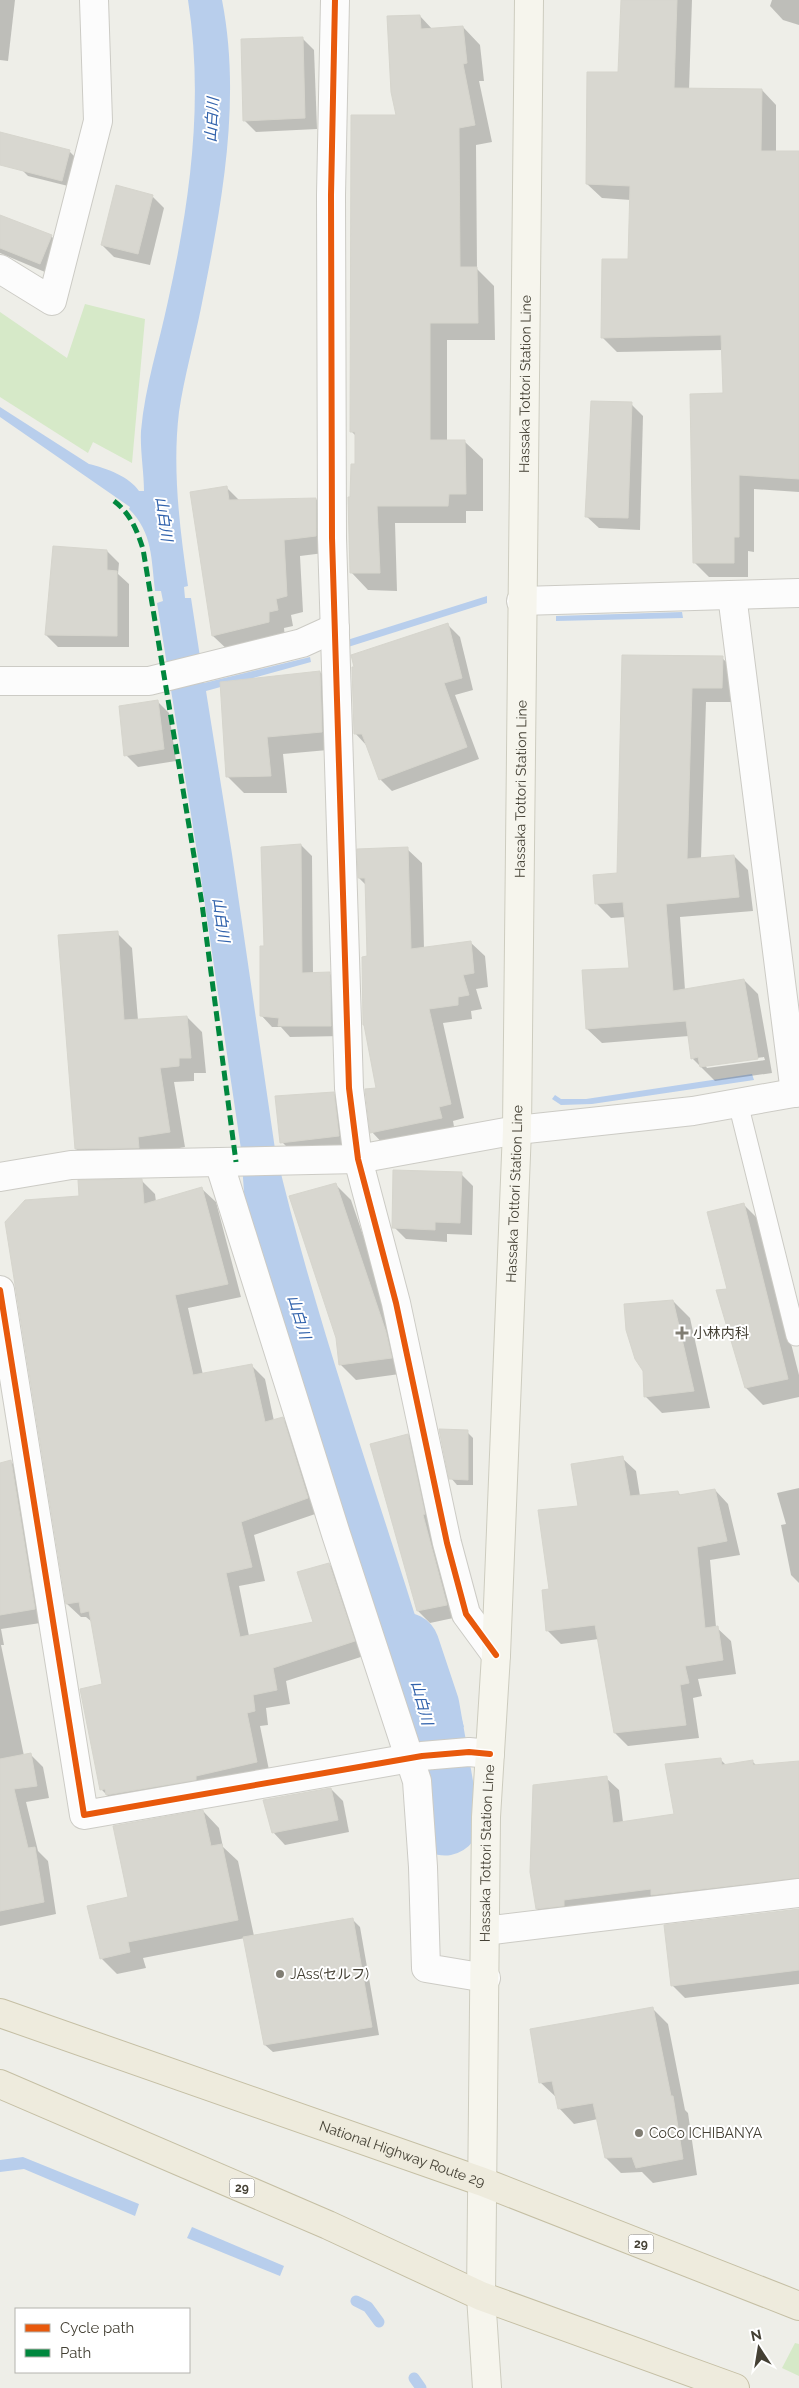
<svg xmlns="http://www.w3.org/2000/svg" width="799" height="2388" font-family="Raleway,'Noto Sans JP',sans-serif">
  <style>
    .green { fill: #d6e9c8 }
    .water { fill: #b8ceec }
    .shadow { fill: #0003; fill-rule: evenodd }
    .lines { fill: none; stroke-linecap: round; stroke-linejoin: round }
    .stream { stroke: #b8ceec; stroke-width: 11 }
    .river { stroke: #b8ceec; stroke-width: 69 }
    .building { fill: #d8d7d0; stroke: #d6d5cd }
    .service-casing { stroke: #cccbc5; stroke-width: 21 }
    .minor-casing { stroke: #cccbc5; stroke-width: 30 }
    .secondary-casing { stroke: #cdccbf; stroke-width: 30 }
    .trunk-casing { stroke: #c5bfa4; stroke-width: 30 }
    .service { stroke: #fcfcfc; stroke-width: 19 }
    .minor { stroke: #fcfcfc; stroke-width: 28 }
    .secondary { stroke: #f6f5ed; stroke-width: 28 }
    .trunk { stroke: #eeebdd; stroke-width: 28 }
    .quiet { stroke: #00873e; stroke-width: 5; stroke-dasharray: 10 5; stroke-linecap: butt }
    .cycleway-casing { stroke: #fff; stroke-width: 9 }
    .cycleway { stroke: #e8590c; stroke-width: 6 }
    .poi-dot { fill: #807d73; stroke: #fff; stroke-width: 2 }
    .labels { text-anchor: middle; stroke-width: 4; stroke-linejoin: round; paint-order: stroke }
    .shield { fill: #fff; stroke: #7c7971; stroke-width: 1 }
    .shield-label { font-size: 12px; font-weight: bold; fill: #444034 }
    .street-label { font-size: 14px; fill: #444034; stroke: #fff }
    .poi-label { font-size: 14px; fill: #444034; stroke: #fff; text-anchor: start }
    .water-label { font-size: 15px; font-style: italic; fill: #3162ac; stroke: #fff }
  </style>
  <rect width="100%" height="100%" fill="#eeeee8"/>
  <g class="green">
    <path d="M 85,304 L 145,319 L 132,463 L 93,442 L 88,453 L 0,397 L 0,312 L 67,358 Z"/>
    <path d="M 795,2343 L 799,2344 L 799,2376 L 782,2368 Z"/>
  </g>
  <g class="water">
    <path d="M 188,0 L 222,0 C 242,102 221,208 201,308 C 194,343 184,377 179,412 C 172,469 180,530 188,586 L 184,587 L 185,598 L 191,598 L 204,683 L 310,657 L 311,662 L 206,691 L 232,854 L 275,1149 C 315,1318 374,1483 426,1650 L 439,1686 L 460,1713 L 464,1727 C 449,1738 437,1739 419,1740 L 331,1476 L 245,1207 L 241,1149 L 199,864 L 157,603 L 163,601 L 161,591 L 155,591 C 151,559 153,533 129,509 L 130,507 L 0,417 L 0,407 L 89,464 C 106,468 130,477 139,491 L 144,491 C 144,472 140,450 141,431 C 145,386 159,344 168,301 C 190,202 204,101 188,0 Z"/>
    <path d="M 487,596 L 487,603 L 345,648 L 344,641 Z"/>
    <path d="M 682,612 L 683,618 L 556,621 L 556,616 Z"/>
    <path d="M 752,1074 L 754,1080 L 592,1104 L 561,1105 L 552,1099 L 555,1095 L 561,1099 L 586,1099 Z"/>
    <path d="M 23,2157 L 139,2204 L 135,2216 L 24,2169 L 0,2172 L 0,2160 Z"/>
    <path d="M 192,2227 L 284,2266 L 280,2276 L 187,2238 Z"/>
  </g>
  <g class="shadow">
    <path d="M 0,0 L 15,0 L 8,61 L 0,60 Z"/>
    <path d="M 622,0 L 692,0 L 689,90 L 762,90 L 776,105 L 776,152 L 799,152 L 799,492 L 754,489 L 754,552 L 748,551 L 748,577 L 709,577 L 694,562 L 725,395 L 723,350 L 617,352 L 603,338 L 629,260 L 631,200 L 602,198 L 587,184 L 619,73 Z"/>
    <path d="M 772,0 L 799,0 L 799,25 L 783,20 L 770,6 Z"/>
    <path d="M 420,16 L 433,30 L 463,27 L 480,45 L 484,81 L 479,81 L 492,142 L 476,145 L 477,269 L 494,286 L 495,340 L 447,340 L 447,442 L 465,442 L 483,459 L 483,511 L 466,511 L 466,523 L 395,523 L 397,591 L 368,590 L 351,572 L 349,499 L 352,499 L 356,465 L 356,436 L 352,432 L 398,116 Z"/>
    <path d="M 302,38 L 314,50 L 317,129 L 256,132 L 244,120 Z"/>
    <path d="M 69,151 L 75,157 L 68,186 L 28,176 L 22,170 Z"/>
    <path d="M 152,196 L 164,208 L 150,265 L 114,257 L 102,245 Z"/>
    <path d="M 0,219 L 51,236 L 63,248 L 52,275 L 0,253 Z"/>
    <path d="M 631,404 L 643,416 L 640,530 L 599,528 L 586,516 Z"/>
    <path d="M 227,488 L 240,501 L 316,499 L 332,516 L 332,552 L 300,556 L 303,612 L 291,615 L 293,626 L 284,628 L 285,638 L 230,652 L 213,636 Z"/>
    <path d="M 107,551 L 119,563 L 118,574 L 129,584 L 129,647 L 58,647 L 46,635 Z"/>
    <path d="M 448,625 L 460,637 L 473,690 L 455,695 L 479,759 L 392,791 L 380,779 L 367,746 L 355,733 Z"/>
    <path d="M 623,656 L 722,658 L 737,672 L 736,702 L 706,702 L 701,859 L 734,856 L 748,870 L 753,911 L 680,917 L 685,990 L 744,980 L 758,994 L 772,1073 L 715,1081 L 692,1058 L 689,1036 L 602,1043 L 587,1029 L 631,969 L 626,917 L 611,918 L 597,904 L 618,874 ZM 764,1057 L 765,1060 L 707,1068 L 705,1065 Z"/>
    <path d="M 320,672 L 337,689 L 339,749 L 283,754 L 287,793 L 244,793 L 227,776 Z"/>
    <path d="M 157,701 L 169,713 L 176,761 L 138,767 L 126,755 Z"/>
    <path d="M 301,845 L 312,856 L 313,974 L 329,973 L 340,984 L 342,1036 L 290,1037 L 281,1027 L 272,1027 L 261,1015 L 265,947 Z"/>
    <path d="M 407,849 L 422,863 L 424,949 L 470,942 L 485,956 L 488,987 L 476,989 L 482,1009 L 471,1011 L 472,1019 L 443,1023 L 464,1118 L 453,1121 L 455,1132 L 386,1147 L 372,1132 L 378,1089 L 368,957 L 366,885 L 359,878 Z"/>
    <path d="M 117,933 L 132,948 L 138,1020 L 187,1017 L 202,1032 L 206,1073 L 194,1073 L 194,1081 L 174,1082 L 185,1147 L 92,1164 L 76,1149 Z"/>
    <path d="M 333,1093 L 345,1105 L 351,1148 L 294,1154 L 282,1142 Z"/>
    <path d="M 461,1174 L 473,1186 L 472,1235 L 447,1234 L 447,1242 L 406,1239 L 394,1227 Z"/>
    <path d="M 141,1180 L 155,1194 L 156,1202 L 202,1189 L 216,1202 L 241,1297 L 188,1308 L 203,1375 L 251,1365 L 265,1379 L 274,1421 L 282,1418 L 296,1432 L 321,1512 L 254,1535 L 265,1581 L 239,1586 L 249,1636 L 314,1623 L 329,1564 L 342,1578 L 367,1655 L 286,1681 L 290,1704 L 266,1708 L 268,1725 L 260,1726 L 270,1775 L 115,1803 L 102,1790 L 104,1685 L 92,1622 L 86,1617 L 81,1617 L 67,1604 L 6,1222 L 81,1197 Z"/>
    <path d="M 335,1184 L 351,1200 L 402,1349 L 407,1373 L 356,1380 L 340,1364 Z"/>
    <path d="M 743,1204 L 760,1221 L 799,1375 L 799,1397 L 763,1405 L 746,1388 Z"/>
    <path d="M 673,1301 L 690,1318 L 710,1408 L 662,1413 L 645,1396 L 644,1370 Z"/>
    <path d="M 467,1432 L 473,1438 L 473,1485 L 457,1485 L 451,1478 Z"/>
    <path d="M 408,1436 L 420,1448 L 458,1617 L 430,1623 L 418,1611 Z"/>
    <path d="M 622,1458 L 636,1471 L 640,1496 L 678,1492 L 681,1496 L 715,1490 L 728,1504 L 740,1555 L 710,1560 L 716,1627 L 731,1641 L 736,1674 L 698,1679 L 702,1696 L 693,1698 L 699,1738 L 628,1746 L 615,1733 L 599,1639 L 561,1644 L 547,1630 L 551,1590 L 579,1507 Z"/>
    <path d="M 11,1462 L 24,1474 L 47,1622 L 1,1629 L 4,1645 L 1,1645 L 24,1756 L 30,1754 L 43,1767 L 49,1798 L 26,1802 L 38,1851 L 48,1861 L 56,1914 L 0,1926 L 0,1464 Z"/>
    <path d="M 799,1488 L 799,1583 L 791,1575 L 781,1525 L 786,1524 L 777,1493 Z"/>
    <path d="M 720,1759 L 727,1766 L 752,1761 L 757,1766 L 799,1762 L 799,1891 L 549,1921 L 537,1909 L 606,1778 L 619,1790 L 623,1822 L 676,1815 Z"/>
    <path d="M 331,1789 L 343,1801 L 349,1832 L 285,1845 L 273,1832 Z"/>
    <path d="M 203,1811 L 219,1828 L 223,1847 L 238,1861 L 254,1936 L 353,1920 L 360,1927 L 379,2035 L 273,2052 L 265,2045 L 245,1938 L 143,1958 L 146,1968 L 117,1974 L 101,1958 L 129,1898 Z"/>
    <path d="M 799,1910 L 799,1984 L 685,1998 L 672,1985 Z"/>
    <path d="M 653,2009 L 668,2024 L 685,2110 L 688,2113 L 697,2175 L 653,2183 L 642,2172 L 621,2173 L 606,2158 L 598,2119 L 574,2124 L 559,2108 L 557,2098 L 540,2082 Z"/>
  </g>
  <g class="lines">
    <g class="stream">
      <path d="M 356,2301 L 368,2307 L 379,2322"/>
      <path d="M 414,2378 L 421,2388"/>
    </g>
    <path class="river" d="M 405,1647 L 425,1707 L 445,1821"/>
  </g>
  <g class="building">
    <path d="M 621,0 L 677,0 L 674,88 L 762,89 L 761,151 L 799,151 L 799,479 L 739,475 L 739,537 L 734,537 L 734,563 L 693,563 L 690,394 L 723,393 L 721,335 L 601,338 L 602,259 L 628,259 L 630,186 L 586,184 L 587,72 L 618,72 Z"/>
    <path d="M 420,15 L 421,29 L 463,26 L 467,63 L 463,64 L 475,125 L 459,128 L 460,267 L 477,267 L 478,323 L 430,323 L 430,440 L 465,440 L 466,494 L 449,494 L 448,506 L 377,506 L 380,573 L 350,573 L 348,497 L 350,497 L 351,464 L 355,464 L 355,432 L 350,432 L 351,115 L 396,115 L 391,92 L 387,16 Z"/>
    <path d="M 303,37 L 305,118 L 243,121 L 241,39 Z"/>
    <path d="M 0,132 L 70,150 L 62,181 L 0,165 Z"/>
    <path d="M 116,185 L 153,195 L 138,254 L 101,245 Z"/>
    <path d="M 0,215 L 52,235 L 40,264 L 0,248 Z"/>
    <path d="M 591,401 L 632,402 L 628,518 L 585,517 Z"/>
    <path d="M 227,486 L 229,500 L 316,498 L 316,536 L 284,540 L 287,596 L 276,599 L 278,610 L 269,612 L 269,622 L 212,636 L 190,492 Z"/>
    <path d="M 53,546 L 107,550 L 107,570 L 117,571 L 117,636 L 45,635 Z"/>
    <path d="M 448,623 L 462,678 L 444,683 L 467,747 L 379,780 L 362,734 L 354,734 L 352,667 L 354,667 L 351,655 Z"/>
    <path d="M 622,655 L 723,656 L 722,688 L 692,688 L 687,859 L 734,855 L 739,897 L 666,904 L 673,991 L 744,979 L 758,1059 L 700,1067 L 698,1057 L 691,1059 L 686,1021 L 586,1029 L 582,970 L 629,968 L 623,902 L 595,904 L 593,875 L 617,873 Z"/>
    <path d="M 320,671 L 322,732 L 267,737 L 271,776 L 226,777 L 220,682 Z"/>
    <path d="M 158,700 L 164,749 L 124,756 L 119,706 Z"/>
    <path d="M 301,844 L 302,973 L 330,972 L 331,1026 L 278,1026 L 279,1018 L 260,1016 L 260,946 L 264,946 L 261,847 Z"/>
    <path d="M 408,847 L 411,949 L 471,941 L 474,973 L 463,975 L 469,995 L 458,997 L 458,1005 L 429,1009 L 451,1104 L 439,1107 L 442,1118 L 370,1133 L 365,1089 L 376,1088 L 364,1025 L 363,1025 L 362,957 L 367,956 L 365,878 L 358,878 L 357,849 Z"/>
    <path d="M 118,931 L 124,1020 L 187,1016 L 191,1058 L 179,1058 L 179,1066 L 160,1068 L 170,1132 L 138,1137 L 139,1148 L 75,1149 L 58,935 Z"/>
    <path d="M 334,1092 L 339,1136 L 280,1143 L 275,1096 Z"/>
    <path d="M 393,1170 L 462,1172 L 460,1223 L 435,1222 L 435,1230 L 392,1228 Z"/>
    <path d="M 142,1179 L 144,1204 L 202,1187 L 228,1284 L 175,1295 L 193,1375 L 252,1364 L 265,1422 L 283,1417 L 308,1498 L 241,1522 L 252,1567 L 226,1573 L 240,1637 L 313,1622 L 297,1572 L 329,1563 L 355,1641 L 273,1668 L 277,1690 L 253,1695 L 255,1711 L 247,1713 L 257,1762 L 196,1776 L 196,1780 L 106,1795 L 105,1789 L 100,1790 L 80,1689 L 102,1684 L 89,1611 L 81,1613 L 79,1602 L 66,1604 L 5,1222 L 25,1200 L 79,1196 L 78,1180 Z"/>
    <path d="M 336,1183 L 386,1332 L 392,1358 L 339,1365 L 336,1338 L 289,1196 Z"/>
    <path d="M 744,1203 L 788,1379 L 745,1388 L 716,1290 L 727,1289 L 707,1212 Z"/>
    <path d="M 673,1300 L 694,1391 L 644,1397 L 643,1371 L 635,1359 L 626,1330 L 624,1304 Z"/>
    <path d="M 439,1429 L 468,1430 L 468,1480 L 449,1479 Z"/>
    <path d="M 408,1434 L 425,1514 L 423,1515 L 447,1605 L 417,1611 L 370,1444 Z"/>
    <path d="M 623,1456 L 630,1496 L 678,1491 L 679,1495 L 715,1489 L 727,1541 L 697,1547 L 705,1628 L 718,1626 L 723,1660 L 685,1666 L 689,1683 L 680,1685 L 686,1725 L 614,1733 L 595,1625 L 546,1631 L 542,1590 L 549,1589 L 538,1510 L 578,1506 L 571,1464 Z"/>
    <path d="M 11,1460 L 35,1609 L 0,1615 L 0,1463 Z"/>
    <path d="M 31,1753 L 37,1786 L 14,1789 L 28,1848 L 35,1847 L 44,1902 L 0,1911 L 0,1759 Z"/>
    <path d="M 721,1758 L 722,1765 L 753,1760 L 753,1765 L 799,1761 L 799,1878 L 651,1895 L 651,1889 L 564,1900 L 564,1906 L 536,1909 L 530,1872 L 533,1785 L 607,1776 L 613,1823 L 674,1814 L 665,1764 Z"/>
    <path d="M 331,1788 L 338,1820 L 272,1833 L 263,1800 Z"/>
    <path d="M 203,1810 L 211,1846 L 222,1844 L 238,1920 L 128,1942 L 130,1952 L 100,1959 L 87,1906 L 128,1897 L 113,1826 Z"/>
    <path d="M 799,1909 L 799,1970 L 671,1986 L 664,1925 Z"/>
    <path d="M 353,1918 L 372,2027 L 264,2045 L 243,1937 Z"/>
    <path d="M 653,2007 L 671,2096 L 673,2096 L 683,2159 L 636,2168 L 632,2157 L 605,2158 L 593,2103 L 558,2109 L 552,2081 L 539,2083 L 530,2029 Z"/>
  </g>
  <g class="lines">
    <g class="service-casing">
      <path id="service" d="M 738,1103 L 796,1336"/>
    </g>
    <g class="minor-casing">
      <g id="minor">
        <path d="M 335,0 L 331,195 L 332,538 L 349,1088 L 358,1159 L 396,1303 L 447,1543 L 466,1614 L 496,1655"/>
        <path d="M 0,269 L 52,301 L 98,121 L 94,0"/>
        <path d="M 732,595 L 795,1093"/>
        <path d="M 521,601 L 799,593"/>
        <path d="M 0,681 L 149,681 L 302,643 L 335,628"/>
        <path d="M 219,1162 L 336,1534 L 417,1781 L 423,1867 L 426,1968 L 486,1978"/>
        <path d="M 0,1177 L 71,1165 L 358,1159 L 517,1130 L 693,1111 L 799,1092"/>
        <path d="M 0,1290 L 84,1815 L 422,1756 L 469,1752 L 490,1754"/>
        <path d="M 485,1931 L 799,1893"/>
      </g>
    </g>
    <g class="secondary-casing">
      <g id="secondary">
        <path id="s1" d="M 487,2388 L 481,2296 L 486,1817 L 496,1655 L 517,1130 L 529,0"/>
      </g>
    </g>
    <g class="trunk-casing">
      <g id="trunk">
        <path id="s2" d="M 0,2013 L 483,2182 L 799,2306"/>
        <path d="M 0,2084 L 328,2225 L 481,2296 L 735,2388"/>
      </g>
    </g>
    <use href="#service" class="service"/>
    <use href="#minor" class="minor"/>
    <use href="#secondary" class="secondary"/>
    <use href="#trunk" class="trunk"/>
    <path class="quiet" d="M 114,501 C 130,513 137,530 143,549 L 202,904 L 236,1162"/>
    <g class="cycleway-casing">
      <g id="cycleway">
        <path d="M 335,0 L 331,195 L 332,538 L 349,1088 L 358,1159 L 396,1303 L 447,1543 L 466,1614 L 496,1655"/>
        <path d="M 0,1290 L 84,1815 L 422,1756 L 469,1752 L 490,1754"/>
      </g>
    </g>
    <use href="#cycleway" class="cycleway"/>
  </g>
  <g class="poi-dot">
    <path d="M679.5 1325.5h5v5h5v5h-5v5h-5v-5h-5v-5h5z"/>
    <circle cx="280" cy="1974" r="5"/>
    <circle cx="639" cy="2133" r="5"/>
  </g>
  <g class="labels">
    <g class="shield">
      <rect x="229.5" y="2178.5" width="25" height="19" rx="4"/>
      <rect x="628.5" y="2234.5" width="25" height="19" rx="4"/>
    </g>
    <g class="shield-label">
      <text x="242" y="2192">29</text>
      <text x="641" y="2248">29</text>
    </g>
    <g class="street-label">
      <text dy="5" stroke="none"><textPath href="#s1" startOffset="2005">Hassaka Tottori Station Line</textPath></text>
      <text dy="5" stroke="none"><textPath href="#s1" startOffset="1600">Hassaka Tottori Station Line</textPath></text>
      <text dy="5" stroke="none"><textPath href="#s1" startOffset="1195">Hassaka Tottori Station Line</textPath></text>
      <text dy="5" stroke="none"><textPath href="#s1" startOffset="535">Hassaka Tottori Station Line</textPath></text>
      <text dy="5" stroke="none"><textPath href="#s2" startOffset="426">National Highway Route 29</textPath></text>
    </g>
    <g class="poi-label">
      <text x="693" y="1338">小林内科</text>
      <text x="290" y="1979">JAss(セルフ)</text>
      <text x="649" y="2138">CoCo ICHIBANYA</text>
    </g>
    <g class="water-label">
      <text transform="translate(212 120) rotate(-87)" y="5">山白川</text>
      <text transform="translate(164 519) rotate(82)" y="5">山白川</text>
      <text transform="translate(221 920) rotate(82)" y="5">山白川</text>
      <text transform="translate(299 1317) rotate(73)" y="5">山白川</text>
      <text transform="translate(422 1703) rotate(75)" y="5">山白川</text>
    </g>
  </g>
  <rect x="15" y="2308" width="175" height="65" fill="#ffffff" stroke="#b4b3ae"/>
  <rect x="25" y="2324" width="25" height="8" fill="#e8590c" stroke="#b4b3ae"/>
  <text x="60" y="2333" font-size="15" fill="#444034">Cycle path</text>
  <rect x="25" y="2349" width="25" height="8" fill="#00873e" stroke="#b4b3ae"/>
  <text x="60" y="2358" font-size="15" fill="#444034">Path</text>
  <g transform="translate(759 2348) rotate(348)" stroke="#ffffff" stroke-width="4" paint-order="stroke">
  <path d="M0-4L9 19L0 12L-9 19Z" fill="#444034"/>
  <text y="-8" font-size="14" font-weight="bold" text-anchor="middle" fill="#444034">N</text>
  </g>
</svg>
